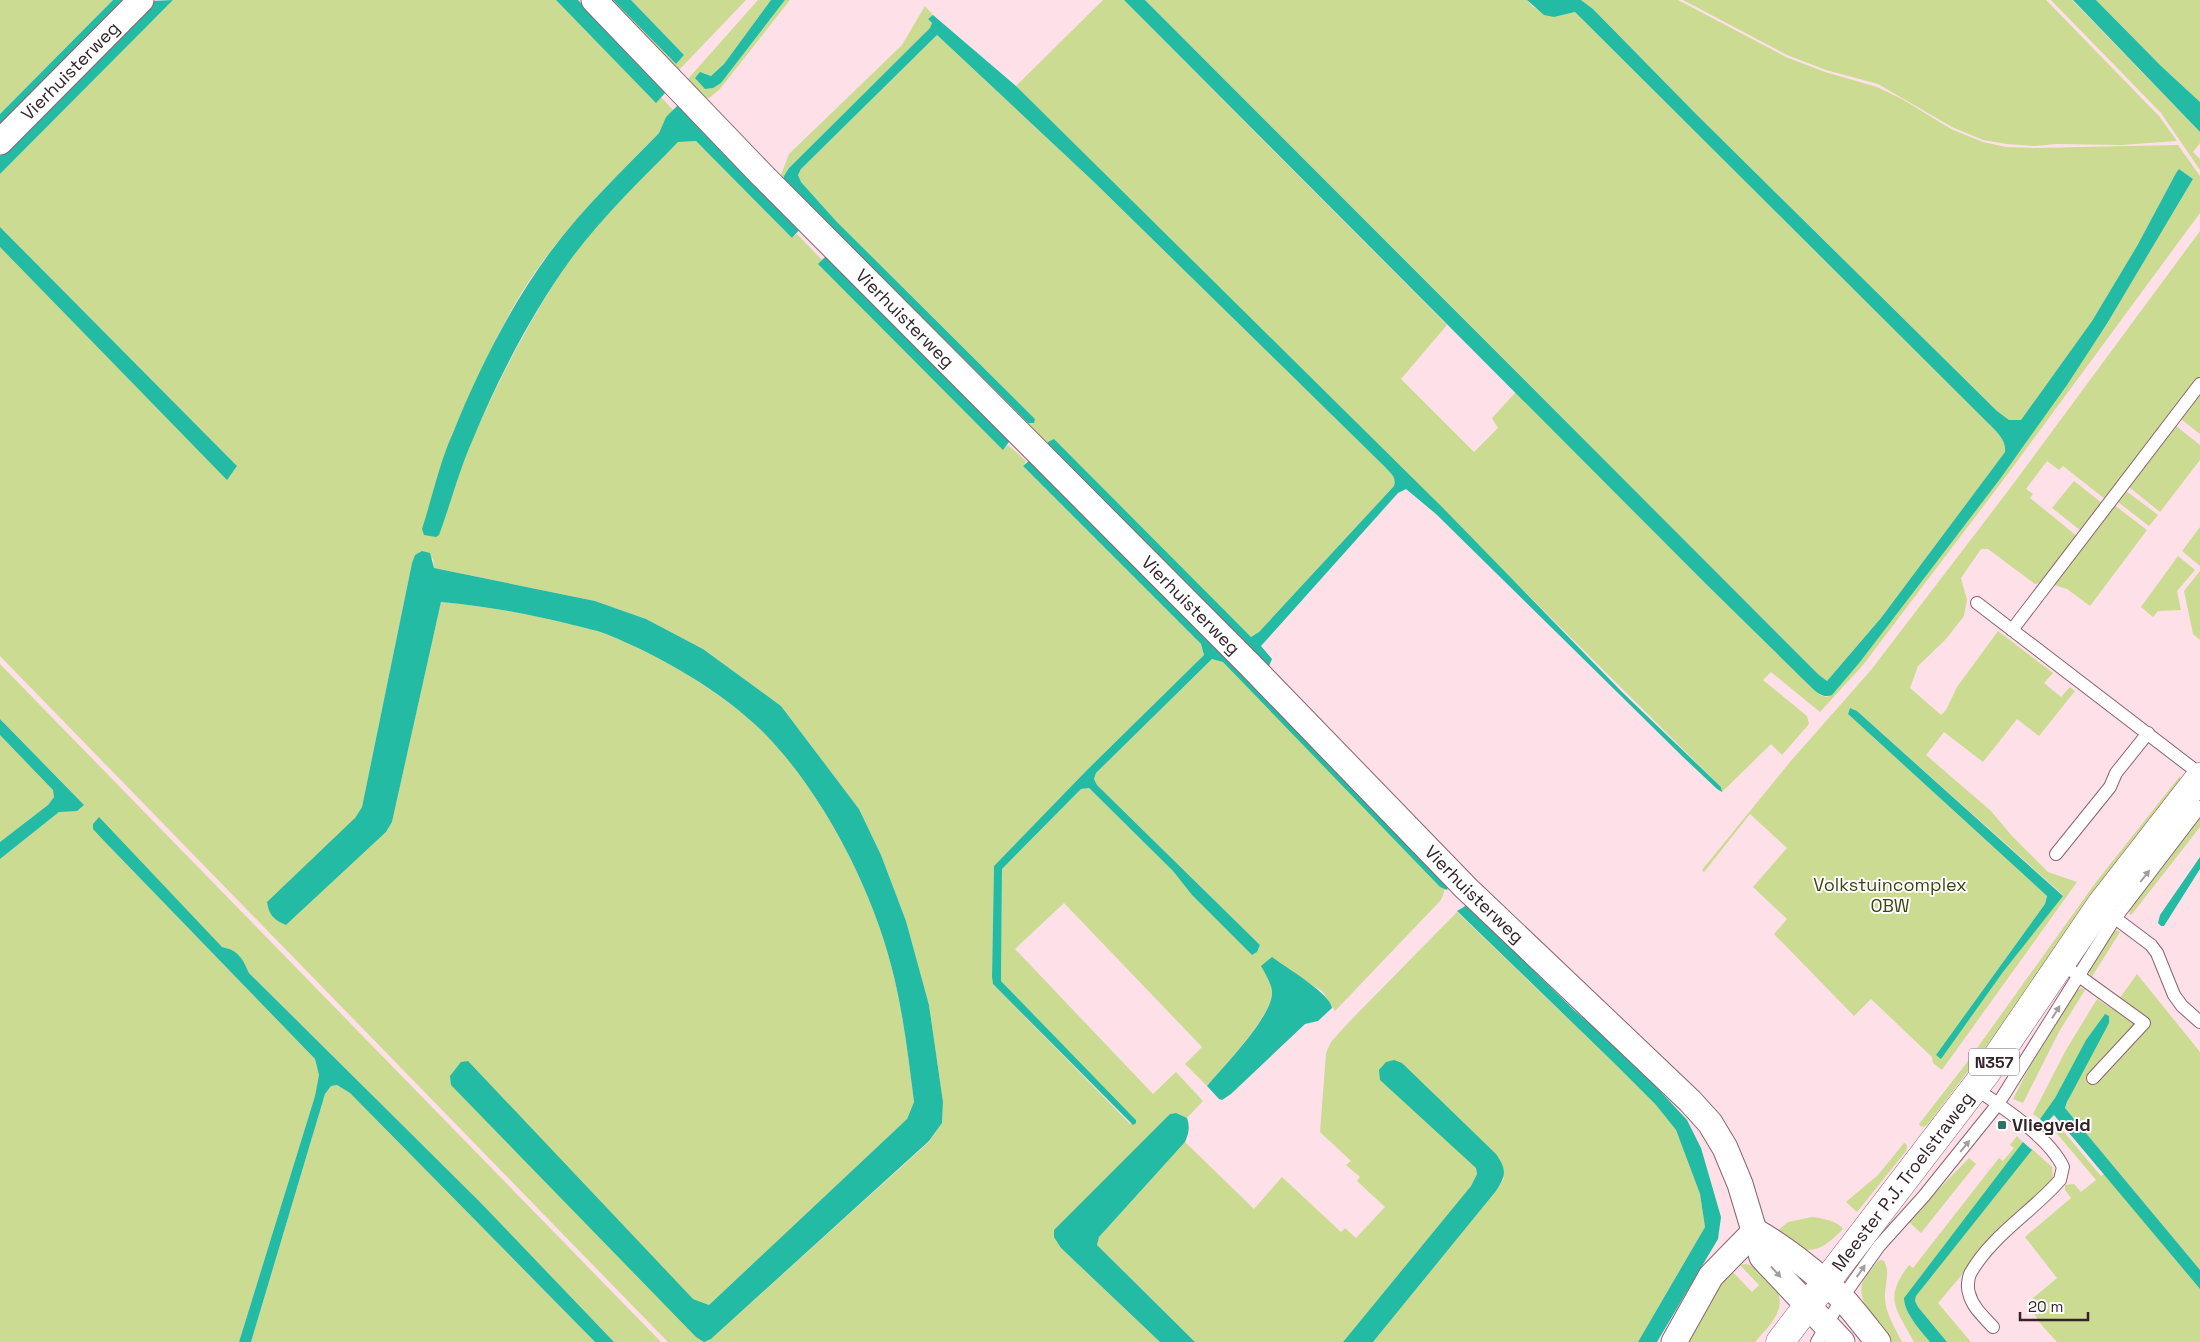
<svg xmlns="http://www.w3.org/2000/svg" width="2200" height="1342" font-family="'Space Grotesk',sans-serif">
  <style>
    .green { fill: #cbdb91; fill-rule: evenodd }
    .water { fill: #23bba3 }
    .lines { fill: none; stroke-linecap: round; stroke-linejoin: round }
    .lane-casing { stroke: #8d6370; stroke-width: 14 }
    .street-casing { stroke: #8d6370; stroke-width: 27 }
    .primary-casing { stroke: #8d6370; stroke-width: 29 }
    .lane { stroke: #fff; stroke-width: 12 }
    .street { stroke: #fff; stroke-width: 25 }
    .primary { stroke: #fff; stroke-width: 28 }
    .oneway { fill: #a49c9e }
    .poi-dot { fill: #2f7366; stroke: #fff; stroke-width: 2 }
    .labels { text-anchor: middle; stroke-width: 4; stroke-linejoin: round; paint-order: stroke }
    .shield { fill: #fff; stroke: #716568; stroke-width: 1 }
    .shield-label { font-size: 16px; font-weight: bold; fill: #342328 }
    .street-label { font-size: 18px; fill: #342328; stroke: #fff }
    .park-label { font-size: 18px; fill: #3c4410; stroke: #fff }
    .poi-label { font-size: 18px; font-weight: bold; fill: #342328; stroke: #fff; text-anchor: start }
  </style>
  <rect width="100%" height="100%" fill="#fee0e9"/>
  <g class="green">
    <path d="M 0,0 L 113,0 L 0,114 Z"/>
    <path d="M 173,0 L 556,0 L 656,102 L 661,97 L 674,111 L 666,117 L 659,133 C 610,183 559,232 522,292 C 494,338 473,388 451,436 L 472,440 C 500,378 531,316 570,260 C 601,217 641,180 678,142 L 696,141 L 792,238 L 797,234 L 822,260 L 819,264 L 1003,449 L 1008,445 L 1026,461 L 1023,466 L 1201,644 L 1204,655 L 1087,770 L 994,866 L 992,977 L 993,984 L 1130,1124 L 1136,1120 L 1133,1117 L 1001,981 L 1002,869 L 1081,789 L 1089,788 L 1173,871 L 1192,895 L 1252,955 L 1257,952 L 1260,945 L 1097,785 L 1094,779 L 1096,773 L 1212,659 L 1223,661 L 1440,887 L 1445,889 L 1441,900 L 1335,1011 L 1322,991 L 1291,972 L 1262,966 C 1265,973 1271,983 1272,991 C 1273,1015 1223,1067 1207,1086 L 1185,1064 L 1202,1047 L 1064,903 L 1015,949 L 1153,1094 L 1176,1072 L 1203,1101 L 1187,1118 L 1176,1113 L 1170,1114 L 1149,1136 L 1061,1248 L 1160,1342 L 668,1342 L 0,656 L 0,247 L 237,466 L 0,227 L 0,174 ZM 433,558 L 434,568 L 595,601 L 646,619 L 703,649 L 781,706 L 859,809 L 881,855 L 906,921 L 929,1005 L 943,1102 L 942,1123 L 929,1142 L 711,1339 L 693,1299 L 709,1305 L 907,1119 L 914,1102 C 909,1062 904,1020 895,981 C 876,896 825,795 764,733 C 724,693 659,655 606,634 C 595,630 584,628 573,625 C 530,614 485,606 441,602 L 392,822 L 386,832 L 286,925 L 362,807 L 412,563 Z"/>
    <path d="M 602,0 L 613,0 L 676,64 L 684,55 L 631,0 L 746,0 L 678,71 Z"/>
    <path d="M 758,0 L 771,0 L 724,64 L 711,76 L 704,73 L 709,89 L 721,83 L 785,0 L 790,0 L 720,89 L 709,98 L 704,98 L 687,80 Z"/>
    <path d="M 1103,0 L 1124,0 L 1447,325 L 1401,379 L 1474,452 L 1498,428 L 1492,418 L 1516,392 L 1707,585 L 1820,695 L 1827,697 L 1832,694 L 1860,662 L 2025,444 L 2108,322 L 2193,179 L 2179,169 L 2176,173 L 2137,246 L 2092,321 L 2021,420 L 2009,420 L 1997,411 L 1696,114 L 1593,9 L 1581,0 L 1678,0 L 1786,57 L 1825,72 L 1877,87 L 1902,99 L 1951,129 L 1983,142 L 2006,147 L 2035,148 L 2178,145 L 2200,176 L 2200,213 L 2004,479 L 1863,665 L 1820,712 L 1771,672 L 1763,680 L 1807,716 L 1809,724 L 1782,755 L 1771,744 L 1722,792 L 1721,787 L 1016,86 Z"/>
    <path d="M 1145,0 L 1527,0 L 1533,7 L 1554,17 L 1575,12 L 1996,431 C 2001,437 2006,443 2005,452 L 1881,618 L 1827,681 L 1819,675 Z"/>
    <path d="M 1683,0 L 2046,0 L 2159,116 L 2177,141 L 2121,145 L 2056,144 L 2035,146 L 2007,144 L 1983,140 L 1952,127 L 1878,84 L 1826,70 L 1787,55 Z"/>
    <path d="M 2051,0 L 2072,0 L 2200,132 L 2200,143 L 2193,152 L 2200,159 L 2200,170 L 2161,113 Z"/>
    <path d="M 2096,0 L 2200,0 L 2200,102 L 2161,66 Z"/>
    <path d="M 925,6 L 933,15 L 928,19 L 932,23 L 930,28 L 789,168 L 784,176 L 784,179 L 1028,423 L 1033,423 L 1035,419 L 836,221 L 801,182 L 798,175 L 801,169 L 937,35 L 1094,182 L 1385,467 C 1390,473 1397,477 1394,486 L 1259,632 L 1251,637 L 1048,446 L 1183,579 L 1264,664 L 778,183 L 789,154 L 902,45 Z"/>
    <path d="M 2200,231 L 2200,376 L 2105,499 L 2063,466 L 2059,470 L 2047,461 L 2026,489 L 2033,494 L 2030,498 L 2077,536 L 2039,583 L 2035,584 L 1988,549 L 1981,549 L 1961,578 L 1967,600 L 1964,616 L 1946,639 L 1918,666 L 1910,688 L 1941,715 L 1946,710 L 1957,687 L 1998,631 L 2053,673 L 2044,683 L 2061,697 L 2070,687 L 2075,691 L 2039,736 L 2017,719 L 1983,762 L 1944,732 L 1926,755 L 1991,811 L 2012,836 L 2048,872 L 2077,882 L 1942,1070 L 1933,1063 L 1932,1057 L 1871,999 L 1854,1016 L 1774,934 L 1787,919 L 1753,887 L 1787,848 L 1750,814 L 1704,872 L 1702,870 L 1790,762 L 1871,670 L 2008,491 ZM 1850,708 L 1857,711 L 2063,895 L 2003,972 L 1941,1058 L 1936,1055 L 2045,904 L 2047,896 L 1848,714 Z"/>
    <path d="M 2200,394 L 2200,434 L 2181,419 Z"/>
    <path d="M 2176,426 L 2200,445 L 2200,460 L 2160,512 L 2129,487 Z"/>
    <path d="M 2074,481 L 2102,503 L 2080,530 L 2052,508 Z"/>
    <path d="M 2126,491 L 2158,515 L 2149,526 L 2118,502 Z"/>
    <path d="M 2114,505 L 2147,530 L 2090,606 L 2067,589 L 2054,585 Z"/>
    <path d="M 2200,527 L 2200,566 L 2182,551 Z"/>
    <path d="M 2178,556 L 2195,570 L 2177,591 L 2181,610 L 2158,611 L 2153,617 L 2141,607 Z"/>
    <path d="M 2200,571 L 2200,640 L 2193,634 L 2184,591 Z"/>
    <path d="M 0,664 L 661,1342 L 614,1342 L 480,1202 L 249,973 C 244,961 235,949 222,947 L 106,843 L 315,1059 L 319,1075 L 315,1096 L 239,1342 L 0,1342 L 0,859 L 59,812 L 84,805 L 0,719 Z"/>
    <path d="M 0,735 L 54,790 L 54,797 L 48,805 L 0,842 Z"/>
    <path d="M 2180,776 L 2180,783 C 2094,895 2014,1012 1928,1124 L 1924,1127 L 1920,1126 L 1919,1124 L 1965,1065 L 2096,882 Z"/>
    <path d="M 2200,816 L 2200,827 L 2132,914 L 2130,915 L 2129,909 Z"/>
    <path d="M 1457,912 L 1612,1061 L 1656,1105 L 1676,1130 L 1700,1194 L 1705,1227 L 1638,1342 L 1373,1342 L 1496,1191 L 1504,1178 L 1476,1168 L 1477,1174 L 1471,1186 L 1343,1342 L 1195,1342 L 1097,1245 L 1099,1237 L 1185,1142 L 1254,1209 L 1282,1177 L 1341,1232 L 1345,1228 L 1356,1238 L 1385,1207 L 1357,1181 L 1360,1177 L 1346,1165 L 1351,1161 L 1320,1132 L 1326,1053 L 1331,1042 L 1348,1023 Z"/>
    <path d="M 2117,930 L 2120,932 L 2091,978 L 2089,970 L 2112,933 Z"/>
    <path d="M 2137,974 L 2200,1052 L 2200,1270 L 2065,1108 L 2105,1014 L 2086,1040 L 2055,1098 L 2040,1119 L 2033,1114 L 2066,1050 L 2097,999 L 2112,1009 Z"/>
    <path d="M 2081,988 L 2085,990 L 2060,1030 L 2023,1103 L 2013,1099 L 2030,1066 L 2076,991 Z"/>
    <path d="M 337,1085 L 350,1093 L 595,1342 L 251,1342 L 325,1094 L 331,1086 Z"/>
    <path d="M 2059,1126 L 2101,1176 L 2104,1174 L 2200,1289 L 2200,1342 L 2057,1342 C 2046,1329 2030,1317 2032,1299 L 2057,1278 L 2025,1237 L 2071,1198 L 2065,1190 L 2065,1185 L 2074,1184 L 2081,1192 L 2096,1180 L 2054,1130 Z"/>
    <path d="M 2017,1136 L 2023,1142 L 2021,1146 L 1904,1298 C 1904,1313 1921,1331 1930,1342 L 1914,1342 C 1896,1308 1883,1299 1909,1265 L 1913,1268 L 1999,1158 L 2003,1161 L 2014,1148 L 2010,1145 Z"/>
    <path d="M 1904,1143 L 1907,1145 L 1906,1151 L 1857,1212 L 1846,1202 L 1878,1175 Z"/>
    <path d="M 2031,1148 L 2052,1167 L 2053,1179 L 1993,1238 L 1938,1303 L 1971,1342 L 1947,1342 L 1918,1307 L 1915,1301 L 1916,1296 L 2031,1150 Z"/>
    <path d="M 1969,1158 L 1976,1164 L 1921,1233 L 1908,1221 Z"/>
    <path d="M 1812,1217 C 1822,1218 1838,1221 1843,1229 C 1816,1257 1805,1255 1775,1233 L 1788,1222 Z"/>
    <path d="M 1881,1260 L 1884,1261 C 1891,1273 1884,1285 1885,1299 C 1886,1314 1895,1328 1902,1342 L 1892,1342 C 1882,1330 1856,1301 1862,1284 C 1865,1276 1873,1268 1878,1261 Z"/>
    <path d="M 1746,1264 C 1756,1266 1761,1273 1768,1279 C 1793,1303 1773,1322 1755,1342 L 1684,1342 L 1730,1269 L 1752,1292 L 1759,1285 L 1740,1265 Z"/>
  </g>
  <g class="water">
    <path d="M 113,0 L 131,0 L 0,131 L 0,114 Z"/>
    <path d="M 173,0 L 0,174 L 0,156 L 152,1 Z"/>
    <path d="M 556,0 L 578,0 L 666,92 L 656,103 Z"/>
    <path d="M 613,0 L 631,0 L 684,55 L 676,64 Z"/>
    <path d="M 771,0 L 785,0 L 721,83 L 713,88 L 705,89 L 695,78 L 700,72 L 711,76 L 724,64 Z"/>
    <path d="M 1124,0 L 1145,0 L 1819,675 L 1827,681 L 1881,618 L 2005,452 C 2006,443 2001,437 1996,431 L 1581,18 L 1575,12 L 1554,17 L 1544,15 L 1527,0 L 1581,0 L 1593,9 L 1696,114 L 1997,411 L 2009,420 L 2021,420 L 2092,321 L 2137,246 L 2176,173 L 2179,169 L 2193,179 L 2108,322 L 2067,385 L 2000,479 L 1860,662 L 1832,695 C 1824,698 1819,694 1813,689 L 1707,585 Z"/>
    <path d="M 2073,0 L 2096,0 L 2161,66 L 2200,102 L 2200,132 Z"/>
    <path d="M 933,15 L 1016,86 L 1443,508 L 1622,692 L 1721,787 L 1722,792 L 1717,789 L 1683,757 L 1436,514 L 1406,489 L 1398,493 L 1261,646 L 1272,659 L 1269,666 L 1264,664 L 1183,579 L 1048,446 L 1048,442 L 1054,439 L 1251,637 L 1259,632 L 1394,486 C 1397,477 1390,473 1385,467 L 1094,182 L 937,35 L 801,169 L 798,175 L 801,182 L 836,221 L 1035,419 L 1034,423 L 1028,423 L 784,179 L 784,176 L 789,168 L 930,28 L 932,23 L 928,19 Z"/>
    <path d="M 678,105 L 800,229 L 792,238 L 696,141 L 678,142 C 641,180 602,217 571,259 C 532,313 498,378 473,439 C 459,470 451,503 439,535 L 436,537 L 424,535 L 422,529 C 432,498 439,465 452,435 C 478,371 510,306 551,251 C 583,208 622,171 659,133 L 666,117 Z"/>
    <path d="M 0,227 L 237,466 L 227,480 L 0,247 Z"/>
    <path d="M 827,255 L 1012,438 L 1003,450 L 818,264 Z"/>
    <path d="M 1032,458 L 1448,887 L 1447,890 L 1440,887 L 1223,662 L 1212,659 L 1096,773 L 1094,779 L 1097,785 L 1260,945 L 1257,952 L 1252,955 L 1192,895 L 1173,871 L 1089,788 L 1081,789 L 1002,869 L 1001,981 L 1133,1117 L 1136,1120 L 1136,1123 L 1133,1125 L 993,984 L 992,977 L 994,866 L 1087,770 L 1204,655 L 1201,644 L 1023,466 Z"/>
    <path d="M 422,551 L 430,553 L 434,568 L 595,601 L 646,619 L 703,649 L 781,706 L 859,809 L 881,855 L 906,921 L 929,1005 L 943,1102 L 942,1123 L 929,1141 L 711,1339 L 704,1342 L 696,1337 L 451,1085 L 450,1076 L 461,1062 L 468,1061 L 693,1299 L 709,1305 L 907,1119 L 914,1102 C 909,1062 904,1020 895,981 C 876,896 825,795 764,733 C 723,692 661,656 606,634 C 596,630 584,628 573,625 C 530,614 485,606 441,602 L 392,822 L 386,832 L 286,925 C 274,920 269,915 267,902 L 355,818 L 362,807 L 412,563 L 415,555 Z"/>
    <path d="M 1850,708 L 1857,711 L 2063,896 L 2003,972 L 1941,1059 L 1936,1055 L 2045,904 L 2047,896 L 1848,714 Z"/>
    <path d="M 0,719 L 84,805 L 77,811 L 59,812 L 0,859 L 0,842 L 48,805 L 54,797 L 53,790 L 0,735 Z"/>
    <path d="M 99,817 L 222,947 C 238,950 243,959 249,973 L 480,1202 L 614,1342 L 595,1342 L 350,1093 L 337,1085 L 331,1086 L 325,1094 L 251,1342 L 239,1342 L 315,1096 L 319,1075 L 315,1059 L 106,843 L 93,829 L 93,824 Z"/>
    <path d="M 2200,857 L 2200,869 L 2164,926 L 2161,926 L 2158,923 L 2160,915 Z"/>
    <path d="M 1467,905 L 1575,1011 L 1624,1052 L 1687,1120 L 1701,1148 L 1721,1217 L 1718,1239 L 1657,1342 L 1638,1342 L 1705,1227 L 1700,1194 L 1676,1130 L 1656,1105 L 1612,1061 L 1457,911 Z"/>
    <path d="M 1272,957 C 1285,967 1331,994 1332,1008 L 1318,1021 L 1305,1024 L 1231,1094 L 1222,1100 L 1219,1099 L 1207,1086 C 1223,1067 1274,1015 1272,991 C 1271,983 1265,973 1261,966 Z"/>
    <path d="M 2105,1014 L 2109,1016 L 2109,1023 L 2067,1102 L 2065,1108 L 2200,1270 L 2200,1289 L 2054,1115 L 2045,1124 L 2040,1119 L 2055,1098 L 2086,1040 Z"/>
    <path d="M 1394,1060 L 1402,1063 L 1496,1154 C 1507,1170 1506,1175 1496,1191 L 1373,1342 L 1343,1342 L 1471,1186 L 1477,1174 L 1476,1168 L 1380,1080 L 1379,1070 L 1386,1062 Z"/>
    <path d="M 1176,1113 L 1187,1118 C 1190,1127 1189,1133 1185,1142 L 1099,1237 L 1097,1245 L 1195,1342 L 1160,1342 L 1061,1248 L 1054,1237 L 1054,1230 L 1170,1114 Z"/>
    <path d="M 2023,1142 L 2032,1150 L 1916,1296 L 1915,1301 L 1918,1307 L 1947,1342 L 1930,1342 C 1921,1331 1904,1313 1904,1298 Z"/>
  </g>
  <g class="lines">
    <g class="lane-casing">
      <g id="lane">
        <path d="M 1977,603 L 2200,774"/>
        <path d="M 2012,630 L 2200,384"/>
        <path d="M 2056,854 L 2110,787 L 2116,773 L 2148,733"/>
        <path d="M 2115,918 L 2151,945 L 2157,953 L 2174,995 L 2182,1006 L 2200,1022"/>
        <path d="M 2072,971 L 2144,1023 L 2093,1078"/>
        <path d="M 1975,1088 C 2002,1107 2049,1137 2063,1167 L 2060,1180 C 2032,1212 1990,1237 1970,1274 C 1968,1279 1967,1288 1969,1293 C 1972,1307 1984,1317 1993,1327"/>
        <path d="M 1817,1342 L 1842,1298 L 1879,1246 L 1924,1196 L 1998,1104 L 2113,921 L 2200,807"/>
      </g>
    </g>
    <g class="street-casing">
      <g id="street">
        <path id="s1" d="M 594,0 L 761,174 L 1250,665 L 1466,888 L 1690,1101 L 1710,1123 L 1725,1148 L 1740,1184 L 1762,1257 L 1842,1342"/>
        <path id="s2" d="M 0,142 L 141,0"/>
        <path d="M 1755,1231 C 1786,1249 1815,1272 1841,1297 C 1854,1311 1866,1327 1878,1342"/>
        <path d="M 1674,1342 L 1711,1276 L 1755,1231"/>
      </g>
    </g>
    <g class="primary-casing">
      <g id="primary">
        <path id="s3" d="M 1780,1342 L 1986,1073 L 2102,903 L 2200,777"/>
      </g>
    </g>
    <use href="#lane" class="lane"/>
    <use href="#street" class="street"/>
    <use href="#primary" class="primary"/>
  </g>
  <defs><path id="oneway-solid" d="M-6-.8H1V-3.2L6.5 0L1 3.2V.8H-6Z" transform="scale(1.25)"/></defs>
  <g class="oneway">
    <use href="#oneway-solid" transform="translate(2145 876) rotate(-52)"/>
    <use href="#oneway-solid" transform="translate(2056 1012) rotate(-58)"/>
    <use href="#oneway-solid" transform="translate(1965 1146) rotate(-51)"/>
    <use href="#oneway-solid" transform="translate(1861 1271) rotate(-55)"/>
    <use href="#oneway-solid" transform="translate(1776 1272) rotate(48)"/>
  </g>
  <rect class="poi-dot" x="1997" y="1120" width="10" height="10" rx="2.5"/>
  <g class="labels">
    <rect class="shield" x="1969" y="1048.5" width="50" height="27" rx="4"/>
    <g class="shield-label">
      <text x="1994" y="1068">N357</text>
    </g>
    <g class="street-label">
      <text dy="6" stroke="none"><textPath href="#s2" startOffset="100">Vierhuisterweg</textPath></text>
      <text dy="6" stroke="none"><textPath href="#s1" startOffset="445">Vierhuisterweg</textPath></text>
      <text dy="6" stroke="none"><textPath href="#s1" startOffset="850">Vierhuisterweg</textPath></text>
      <text dy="6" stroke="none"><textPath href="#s1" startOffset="1255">Vierhuisterweg</textPath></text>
      <text dy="6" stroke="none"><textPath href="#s3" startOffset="202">Meester P.J. Troelstraweg</textPath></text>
    </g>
    <g class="park-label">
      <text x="1890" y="891">Volkstuincomplex<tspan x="1890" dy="21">OBW</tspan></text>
    </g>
    <g class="poi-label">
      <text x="2012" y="1131">Vliegveld</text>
    </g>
  </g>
  <path d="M2020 1312v8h68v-8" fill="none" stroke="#342328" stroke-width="2.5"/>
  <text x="2028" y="1312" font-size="15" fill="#342328" stroke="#ffffff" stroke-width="4" paint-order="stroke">20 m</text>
</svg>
